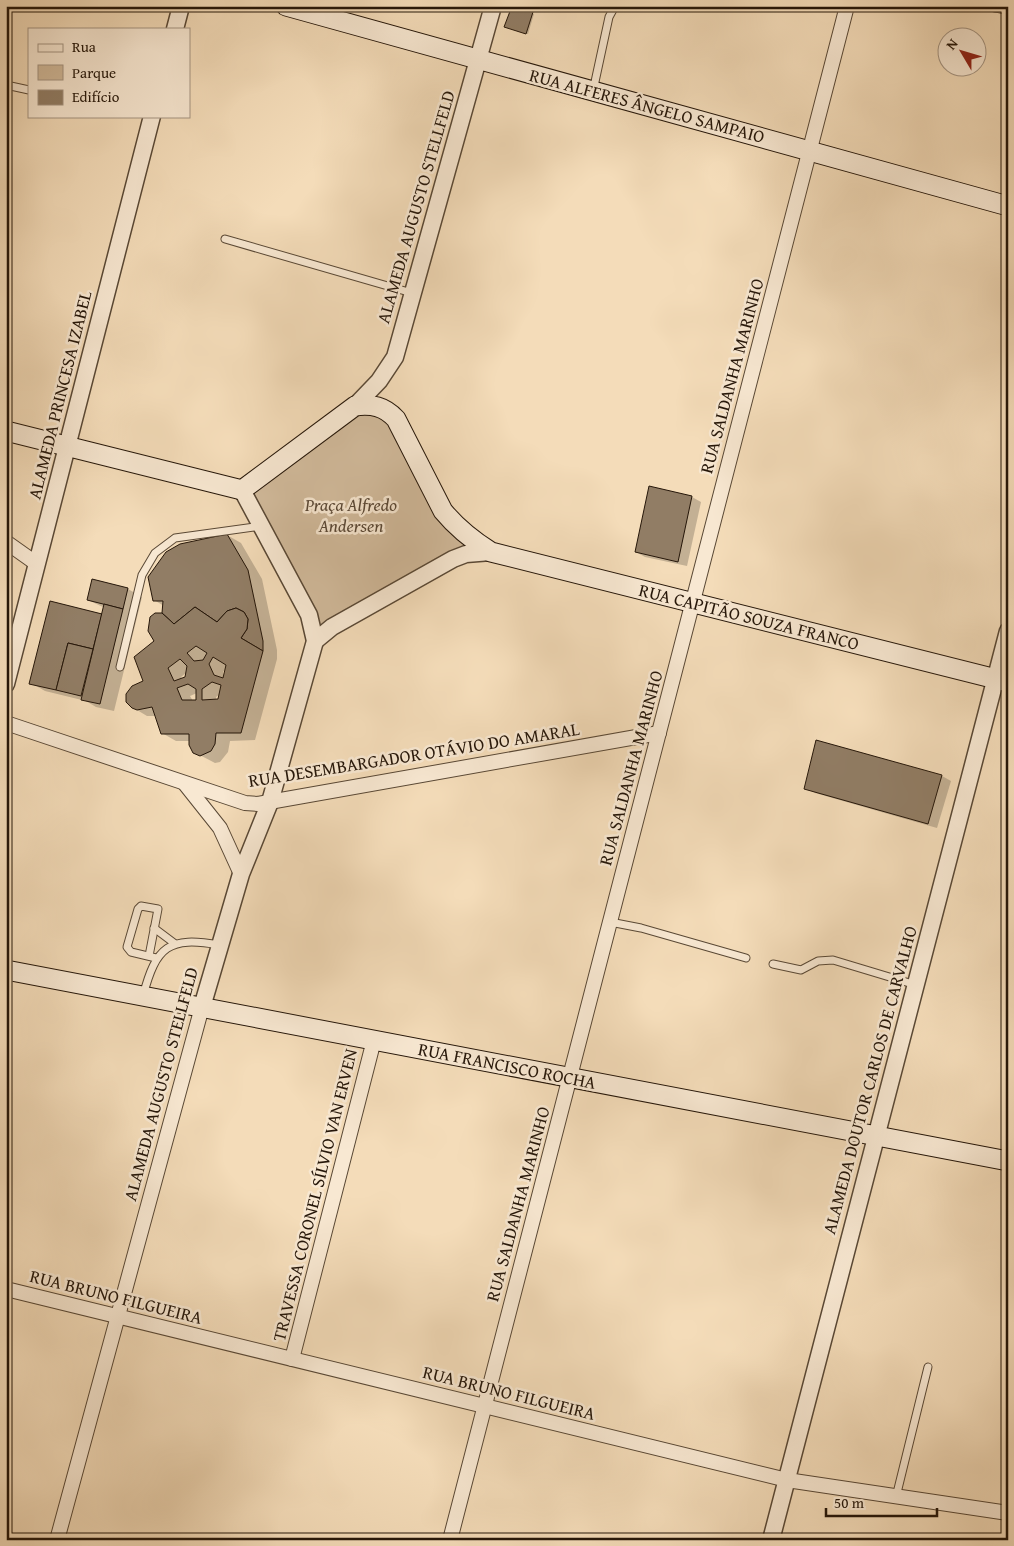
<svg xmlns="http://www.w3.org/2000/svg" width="1014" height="1546" font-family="'Gentium Book Plus',serif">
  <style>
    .green { fill: #d1ba9b; stroke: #7b6852 }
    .shadow { fill: #0003; fill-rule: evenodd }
    .building { fill: #917d65; stroke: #251609; fill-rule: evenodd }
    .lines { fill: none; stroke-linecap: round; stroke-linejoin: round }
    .service-casing { stroke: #594835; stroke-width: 9 }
    .minor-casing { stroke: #594835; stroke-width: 16 }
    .tertiary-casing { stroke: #594835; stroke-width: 19 }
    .secondary-casing { stroke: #251609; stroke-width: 21 }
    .service { stroke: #f8e8d2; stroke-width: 7 }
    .minor { stroke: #f8e8d2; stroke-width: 14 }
    .tertiary { stroke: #f8e8d2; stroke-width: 16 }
    .secondary { stroke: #f8e8d2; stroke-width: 19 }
    .labels { text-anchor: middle; stroke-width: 5; stroke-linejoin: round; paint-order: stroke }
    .street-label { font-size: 18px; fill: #251609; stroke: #f8e8d2 }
    .park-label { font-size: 18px; font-style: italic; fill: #594735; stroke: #f8e8d2 }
  </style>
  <rect width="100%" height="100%" fill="#f4dcb9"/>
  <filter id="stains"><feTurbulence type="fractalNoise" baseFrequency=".004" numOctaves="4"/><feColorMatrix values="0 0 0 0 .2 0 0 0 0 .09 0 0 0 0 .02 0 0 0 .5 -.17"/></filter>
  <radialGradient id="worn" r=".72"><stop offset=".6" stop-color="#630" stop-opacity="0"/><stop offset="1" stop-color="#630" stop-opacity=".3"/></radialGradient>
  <path class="green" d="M 355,406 L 381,407 L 478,553 L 315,641 L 242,490 Z"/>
  <g class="shadow">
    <path d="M 972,6 L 1008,6 L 1008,15 L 975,8 Z"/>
    <path d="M 513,7 L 534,14 L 528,34 L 508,27 Z"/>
    <path d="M 650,488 L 692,497 L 701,502 L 687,566 L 645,557 L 636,552 Z"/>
    <path d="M 227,535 L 241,543 L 262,579 L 277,650 L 277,659 L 255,740 L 230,741 L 228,752 L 220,762 L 215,763 L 194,752 L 191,741 L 176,741 L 162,733 L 156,716 L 147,716 L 132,707 L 144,682 L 156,641 L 149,630 L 149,624 L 155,615 L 163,614 L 164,606 L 154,600 ZM 227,667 L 224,676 L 223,672 ZM 187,672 L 186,678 L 183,679 L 181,677 ZM 197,693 L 197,701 L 193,701 L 190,696 ZM 220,694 L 219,701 L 216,701 L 216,697 Z"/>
    <path d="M 128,589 L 142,597 L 114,711 L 96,707 L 86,701 L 45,691 L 31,683 L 103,615 L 105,608 L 88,600 Z"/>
    <path d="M 942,776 L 951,781 L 937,828 L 815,793 L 806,788 Z"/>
  </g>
  <g class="building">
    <path d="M 512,6 L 533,12 L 526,34 L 504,27 Z"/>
    <path d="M 973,6 L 996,6 L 994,12 Z"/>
    <path d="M 996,6 L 1008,6 L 1008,14 L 994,12 Z"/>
    <path d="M 649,486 L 692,496 L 678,562 L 635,552 Z"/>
    <path d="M 227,534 L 248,570 L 263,641 L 263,651 L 241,638 L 247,629 L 248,619 L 244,612 L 236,608 L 227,611 L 217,622 L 195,607 L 174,624 L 162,613 L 163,601 L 153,601 L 148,577 L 166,552 L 180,544 Z"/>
    <path d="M 92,579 L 128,588 L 123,609 L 87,600 Z"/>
    <path d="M 50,601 L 102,614 L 93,649 L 68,643 L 56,690 L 29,684 Z"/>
    <path d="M 104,604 L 123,609 L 100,704 L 81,700 Z"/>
    <path d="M 195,607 L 217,622 L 227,611 L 236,608 L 244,612 L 248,619 L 247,629 L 241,638 L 263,651 L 241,733 L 216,733 L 215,744 L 211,751 L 200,756 L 193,753 L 189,745 L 189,734 L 161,734 L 152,707 L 137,710 L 132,708 L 126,702 L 126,694 L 132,686 L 143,681 L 134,657 L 154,641 L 148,631 L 150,617 L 155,613 L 162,613 L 174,624 ZM 196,646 L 207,653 L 203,660 L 194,661 L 187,653 ZM 213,657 L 226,665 L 223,678 L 214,675 L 209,664 ZM 180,659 L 187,666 L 185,677 L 174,681 L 168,668 ZM 212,682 L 221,685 L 218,699 L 202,700 L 202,689 ZM 188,684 L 196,689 L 196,700 L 182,700 L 177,688 Z"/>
    <path d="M 68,643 L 93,649 L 81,696 L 56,690 Z"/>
    <path d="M 816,740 L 942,775 L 928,824 L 804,789 Z"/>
  </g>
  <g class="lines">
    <g class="service-casing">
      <g id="service">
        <path d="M 6,85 L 29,90"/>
        <path d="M 593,91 L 609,17 L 615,6"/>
        <path d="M 225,239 L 412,293"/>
        <path d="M 120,667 L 142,575 L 155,553 L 175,538 L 261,526"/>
        <path d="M 610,922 L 641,928 L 746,958"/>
        <path d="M 154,928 L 174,943"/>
        <path d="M 149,956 L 158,909 L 141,906 L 138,909 L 127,947 L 131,952 L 156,958"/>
        <path d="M 773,964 L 801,970 L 818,961 L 833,960 L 916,985"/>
        <path d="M 143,996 C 156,946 169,936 219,945"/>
        <path d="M 896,1497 L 928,1367"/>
      </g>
    </g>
    <g class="minor-casing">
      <g id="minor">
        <path d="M 6,542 L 37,564"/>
        <path d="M 6,723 L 245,803 L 258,804 L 659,733"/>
        <path d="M 185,784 L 220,828 L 241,874"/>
        <path d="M 6,1289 L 787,1480 L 1008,1513"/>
        <path d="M 292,1359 L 374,1040"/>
        <path d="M 57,1540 L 202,1007"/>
        <path d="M 450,1540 L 847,6"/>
      </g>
    </g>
    <g class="tertiary-casing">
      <g id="tertiary">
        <path d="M 175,29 L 181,6"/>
        <path d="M 355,406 L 379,381 L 395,357 L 493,6"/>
        <path d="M 315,641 L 332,627 L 453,559 L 466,554 L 491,552"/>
        <path d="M 6,684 L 152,116"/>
        <path d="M 202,1007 L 241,874 L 270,802 L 315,641 L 309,615 L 242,490"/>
        <path d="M 771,1540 L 1008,631"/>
      </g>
    </g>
    <g class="secondary-casing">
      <g id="secondary">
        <path d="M 286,6 L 1008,206"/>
        <path d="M 6,431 L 242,490 L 355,406 C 372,404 384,406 396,419 L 443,511 C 457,528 472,540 491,552 L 1008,682"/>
        <path d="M 6,970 L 1008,1161"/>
      </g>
    </g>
    <use href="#service" class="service"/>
    <use href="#minor" class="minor"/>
    <use href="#tertiary" class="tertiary"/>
    <use href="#secondary" class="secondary"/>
  </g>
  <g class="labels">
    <g class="street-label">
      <text transform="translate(647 106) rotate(15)" y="6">RUA ALFERES ÂNGELO SAMPAIO</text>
      <text transform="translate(416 207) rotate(-74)" y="6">ALAMEDA AUGUSTO STELLFELD</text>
      <text transform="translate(732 376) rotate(-75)" y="6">RUA SALDANHA MARINHO</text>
      <text transform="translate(60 395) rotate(-76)" y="6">ALAMEDA PRINCESA IZABEL</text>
      <text transform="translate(749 617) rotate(14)" y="6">RUA CAPITÃO SOUZA FRANCO</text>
      <text transform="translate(414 755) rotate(-9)" y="6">RUA DESEMBARGADOR OTÁVIO DO AMARAL</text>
      <text transform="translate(631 768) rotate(-75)" y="6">RUA SALDANHA MARINHO</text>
      <text transform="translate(507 1066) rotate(11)" y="6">RUA FRANCISCO ROCHA</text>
      <text transform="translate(870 1080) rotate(-75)" y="6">ALAMEDA DOUTOR CARLOS DE CARVALHO</text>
      <text transform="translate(161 1084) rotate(-75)" y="6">ALAMEDA AUGUSTO STELLFELD</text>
      <text transform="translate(315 1195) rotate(-76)" y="6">TRAVESSA CORONEL SÍLVIO VAN ERVEN</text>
      <text transform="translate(518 1204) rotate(-75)" y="6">RUA SALDANHA MARINHO</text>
      <text transform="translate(116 1297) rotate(14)" y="6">RUA BRUNO FILGUEIRA</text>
      <text transform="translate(509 1393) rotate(14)" y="6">RUA BRUNO FILGUEIRA</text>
    </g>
    <g class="park-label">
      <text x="351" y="511">Praça Alfredo<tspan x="351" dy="21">Andersen</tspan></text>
    </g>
  </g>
  <rect width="1014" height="1546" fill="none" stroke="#f4dcb9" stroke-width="25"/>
  <rect x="8" y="8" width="999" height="1531" fill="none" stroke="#251609" stroke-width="2.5"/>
  <rect x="12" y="12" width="989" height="1521" fill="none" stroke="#251609"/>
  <rect x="28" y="28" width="162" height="90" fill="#f8e8d2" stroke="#a49482"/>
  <rect x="38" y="44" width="25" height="8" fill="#f8e8d2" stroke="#a49482"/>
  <text x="72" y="52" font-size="15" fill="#251609">Rua</text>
  <rect x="38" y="65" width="25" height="15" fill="#d1ba9b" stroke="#a49482"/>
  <text x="72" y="78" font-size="15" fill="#251609">Parque</text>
  <rect x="38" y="90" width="25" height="15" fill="#917d65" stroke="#a49482"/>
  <text x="72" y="102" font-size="15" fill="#251609">Edifício</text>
  <g transform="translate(962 52) rotate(308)"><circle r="24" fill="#f8e8d2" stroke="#a49482"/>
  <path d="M0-4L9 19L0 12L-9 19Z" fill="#8f2418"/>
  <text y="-8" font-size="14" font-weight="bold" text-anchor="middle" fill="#251609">N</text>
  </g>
  <path d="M826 1508v8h111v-8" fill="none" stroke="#251609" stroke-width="2.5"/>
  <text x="834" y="1508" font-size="15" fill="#251609" stroke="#f8e8d2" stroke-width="4" paint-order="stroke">50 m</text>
  <rect width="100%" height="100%" filter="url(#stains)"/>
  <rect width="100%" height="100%" fill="url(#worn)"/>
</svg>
